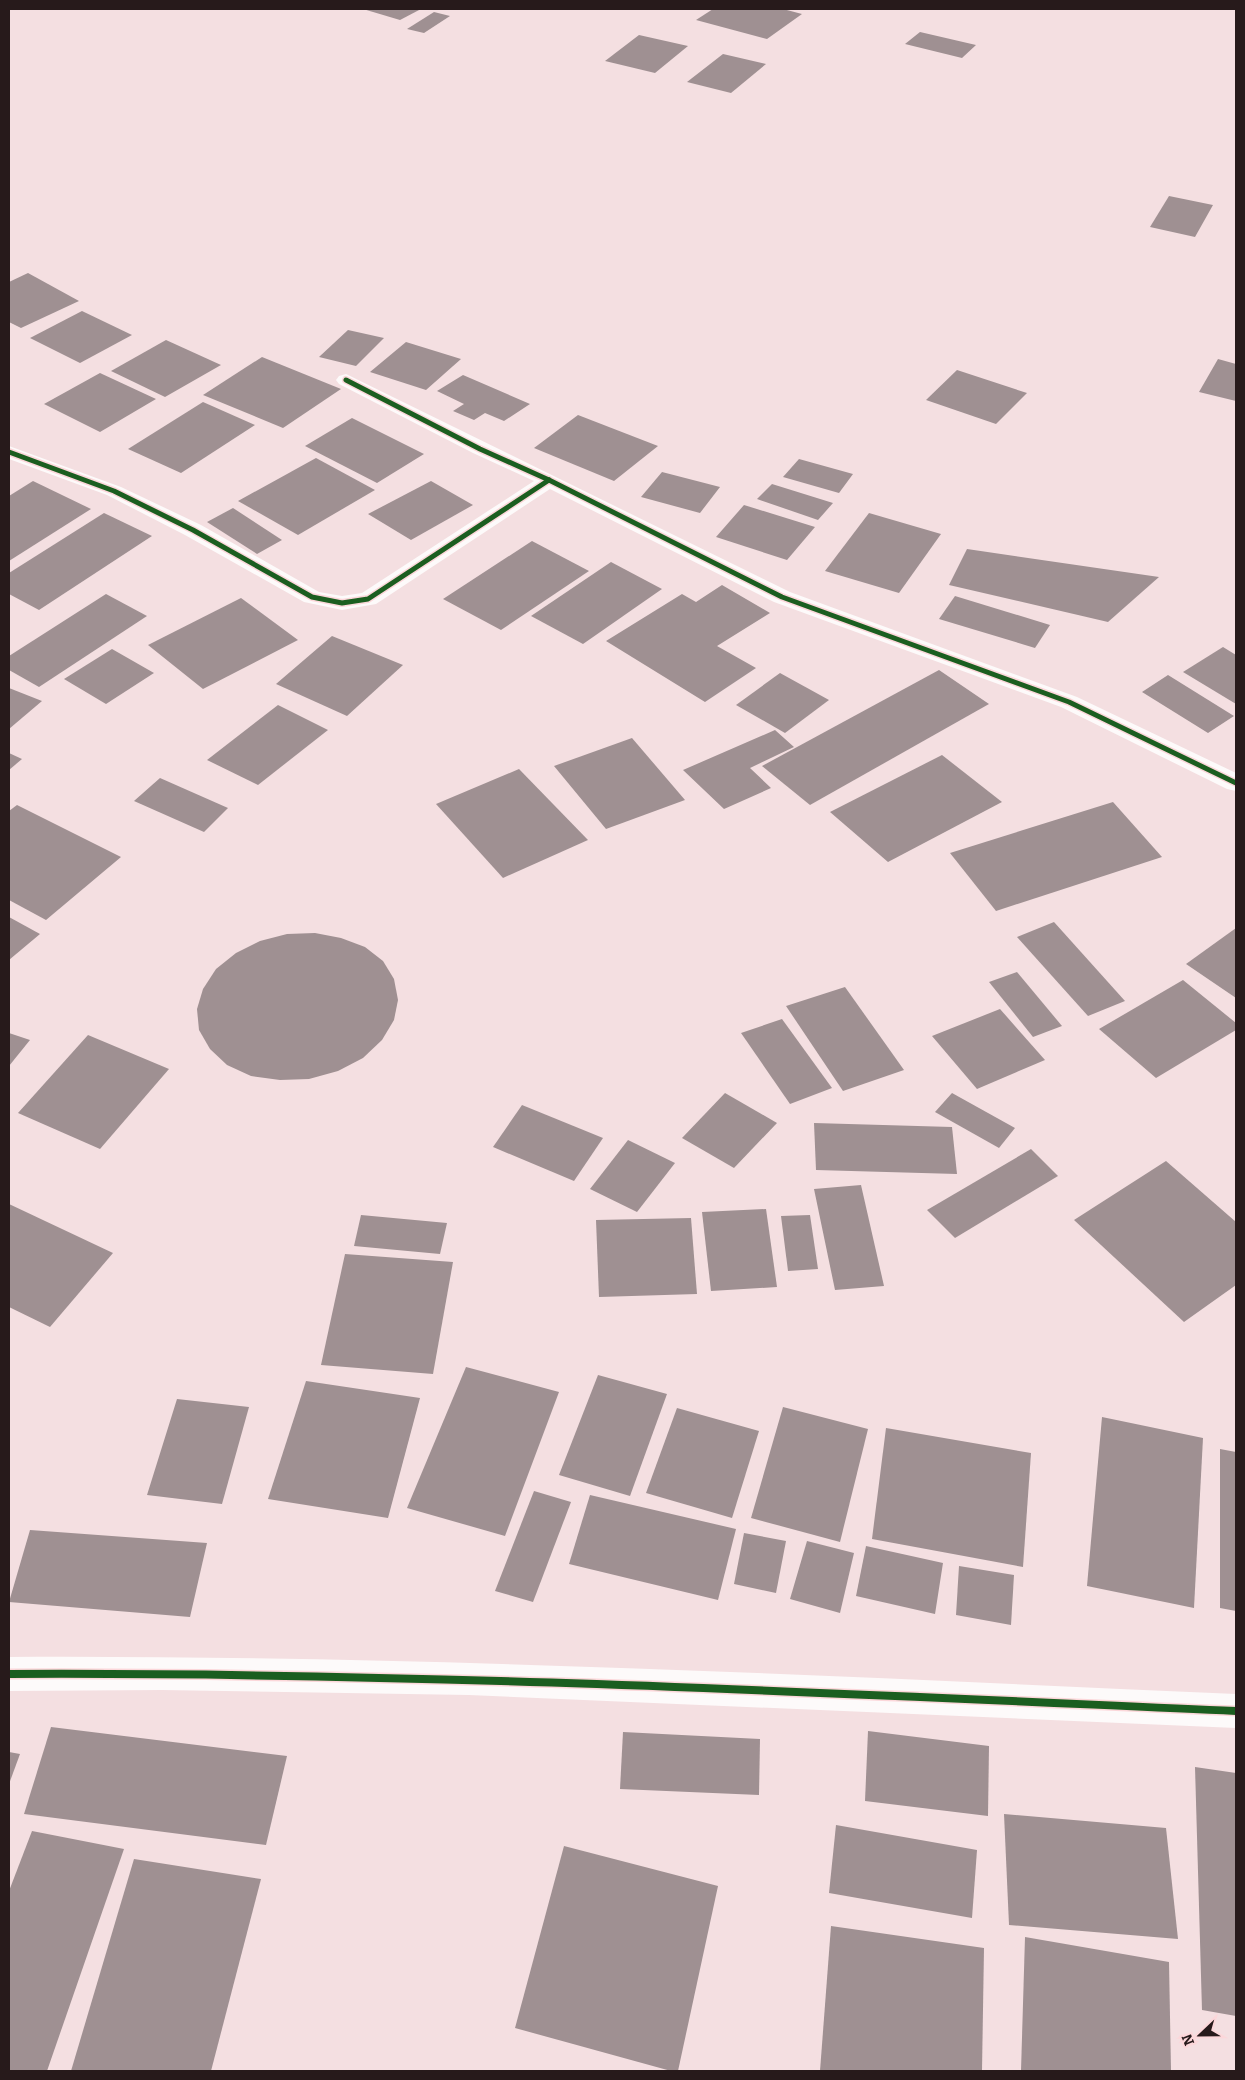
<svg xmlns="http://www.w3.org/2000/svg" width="1245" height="2080" font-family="Bitter,serif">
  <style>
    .building { fill: #9f9092 }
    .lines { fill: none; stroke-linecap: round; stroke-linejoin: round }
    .minor { fill: #fdfafa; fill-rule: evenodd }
    .tertiary { fill: #fdfafa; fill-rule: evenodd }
    .cycleway-far1-casing { stroke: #fcd7da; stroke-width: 8 }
    .cycleway-casing { stroke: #fcd7da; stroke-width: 11 }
    .cycleway-far1 { stroke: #1b5e20; stroke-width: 5 }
    .cycleway { stroke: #1b5e20; stroke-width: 8 }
  </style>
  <rect width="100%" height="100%" fill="#f4dfe1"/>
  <g class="building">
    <path d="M 363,9 L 421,9 L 400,20 Z"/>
    <path d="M 713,9 L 783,9 L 802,14 L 767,39 L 696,20 Z"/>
    <path d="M 434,12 L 450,16 L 424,33 L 407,29 Z"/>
    <path d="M 920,32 L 976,45 L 962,58 L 905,44 Z"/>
    <path d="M 639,35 L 688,46 L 655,73 L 605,61 Z"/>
    <path d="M 723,54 L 766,64 L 731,93 L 687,82 Z"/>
    <path d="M 1169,196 L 1213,205 L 1195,237 L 1150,227 Z"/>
    <path d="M 28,273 L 79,301 L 21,328 L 9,322 L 9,282 Z"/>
    <path d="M 82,311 L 132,335 L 80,363 L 30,338 Z"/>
    <path d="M 348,330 L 384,338 L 356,366 L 319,357 Z"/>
    <path d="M 166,340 L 221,365 L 165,397 L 111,371 Z"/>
    <path d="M 406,342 L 461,359 L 426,390 L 370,372 Z"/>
    <path d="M 262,357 L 341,389 L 283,428 L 203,395 Z"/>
    <path d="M 1218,359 L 1236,364 L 1236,401 L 1199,392 Z"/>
    <path d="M 957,370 L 1027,393 L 996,424 L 926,400 Z"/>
    <path d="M 100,373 L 156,399 L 100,432 L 44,404 Z"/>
    <path d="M 463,375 L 530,404 L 504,421 L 485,413 L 474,420 L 453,411 L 464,404 L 437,391 Z"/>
    <path d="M 203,402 L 255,425 L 181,473 L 128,449 Z"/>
    <path d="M 578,415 L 658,446 L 614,481 L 534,448 Z"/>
    <path d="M 352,418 L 424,454 L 377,483 L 305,446 Z"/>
    <path d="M 316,458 L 375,490 L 298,535 L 238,501 Z"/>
    <path d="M 799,459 L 853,474 L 839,493 L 783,477 Z"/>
    <path d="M 662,472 L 720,487 L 700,513 L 641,497 Z"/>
    <path d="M 33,481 L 91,509 L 9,561 L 9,496 Z"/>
    <path d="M 431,481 L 473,505 L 411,540 L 368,514 Z"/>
    <path d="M 772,484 L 833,503 L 818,520 L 757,499 Z"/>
    <path d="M 744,505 L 815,527 L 787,560 L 716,537 Z"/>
    <path d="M 233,508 L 282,540 L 257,554 L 207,522 Z"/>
    <path d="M 104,513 L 152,536 L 39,610 L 9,594 L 9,573 Z"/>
    <path d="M 869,513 L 941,534 L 899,593 L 825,571 Z"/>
    <path d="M 532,541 L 589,571 L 501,630 L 443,599 Z"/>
    <path d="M 967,549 L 1159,577 L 1108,622 L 949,585 Z"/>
    <path d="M 611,562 L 662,589 L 583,644 L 531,616 Z"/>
    <path d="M 722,585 L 770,613 L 717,646 L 756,668 L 705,702 L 606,641 L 682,594 L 696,602 Z"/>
    <path d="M 106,594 L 147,616 L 39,687 L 9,670 L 9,656 Z"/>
    <path d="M 955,596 L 1050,625 L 1035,648 L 939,619 Z"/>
    <path d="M 241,598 L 298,640 L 203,689 L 148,645 Z"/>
    <path d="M 332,636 L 403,665 L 347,716 L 276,684 Z"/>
    <path d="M 1223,647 L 1236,655 L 1236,704 L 1183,672 Z"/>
    <path d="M 112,649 L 154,673 L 106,704 L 64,679 Z"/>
    <path d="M 939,670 L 989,704 L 810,805 L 762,766 Z"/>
    <path d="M 780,673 L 829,700 L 785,733 L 736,705 Z"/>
    <path d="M 1168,675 L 1234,716 L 1208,733 L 1142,692 Z"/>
    <path d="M 9,688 L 42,701 L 9,729 Z"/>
    <path d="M 278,705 L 328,730 L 258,785 L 207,760 Z"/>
    <path d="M 775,730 L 794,747 L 750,768 L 771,788 L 724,809 L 683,770 Z"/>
    <path d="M 632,738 L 685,800 L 606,829 L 554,766 Z"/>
    <path d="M 9,753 L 22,759 L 9,770 Z"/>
    <path d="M 942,755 L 1002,802 L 888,862 L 830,812 Z"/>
    <path d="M 519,769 L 588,840 L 503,878 L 436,804 Z"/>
    <path d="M 160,778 L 228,808 L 204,832 L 134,801 Z"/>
    <path d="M 1113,802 L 1162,857 L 996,911 L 950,853 Z"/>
    <path d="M 17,805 L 121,857 L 46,920 L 9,900 L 9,811 Z"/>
    <path d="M 9,917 L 40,934 L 9,960 Z"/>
    <path d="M 1054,922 L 1125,1001 L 1088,1016 L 1017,937 Z"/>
    <path d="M 1236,928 L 1236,998 L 1186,964 Z"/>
    <path d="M 315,933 L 341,938 L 365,947 L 383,961 L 394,979 L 398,1000 L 394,1020 L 382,1040 L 363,1058 L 338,1071 L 309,1079 L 280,1080 L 251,1076 L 227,1065 L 210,1049 L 199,1030 L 197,1009 L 203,989 L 216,969 L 236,953 L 260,941 L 287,934 Z"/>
    <path d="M 1017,972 L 1062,1026 L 1033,1037 L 989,982 Z"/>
    <path d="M 1183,980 L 1236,1023 L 1236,1030 L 1156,1078 L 1099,1029 Z"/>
    <path d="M 845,987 L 904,1070 L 843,1091 L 786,1006 Z"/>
    <path d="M 1000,1009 L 1045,1060 L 977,1089 L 932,1036 Z"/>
    <path d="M 782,1019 L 832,1088 L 790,1104 L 741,1033 Z"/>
    <path d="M 9,1033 L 30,1040 L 9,1066 Z"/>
    <path d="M 88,1035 L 169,1069 L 100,1149 L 18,1113 Z"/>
    <path d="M 725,1093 L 777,1123 L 734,1168 L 682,1138 Z"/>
    <path d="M 952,1093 L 1015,1128 L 999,1148 L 935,1112 Z"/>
    <path d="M 522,1105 L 603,1138 L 574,1181 L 493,1147 Z"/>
    <path d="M 814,1123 L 952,1127 L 957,1174 L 816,1170 Z"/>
    <path d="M 628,1140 L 675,1163 L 637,1212 L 590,1189 Z"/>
    <path d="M 1031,1149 L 1058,1176 L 955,1238 L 927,1210 Z"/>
    <path d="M 1166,1161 L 1236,1222 L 1236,1285 L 1184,1322 L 1074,1220 Z"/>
    <path d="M 861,1185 L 884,1286 L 835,1290 L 814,1189 Z"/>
    <path d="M 9,1204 L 113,1253 L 50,1327 L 9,1307 Z"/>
    <path d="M 766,1209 L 777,1287 L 711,1291 L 702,1212 Z"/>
    <path d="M 361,1215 L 447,1223 L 440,1254 L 354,1246 Z"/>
    <path d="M 810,1215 L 818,1269 L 788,1271 L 781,1216 Z"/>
    <path d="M 691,1218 L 697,1294 L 599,1297 L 596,1220 Z"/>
    <path d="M 345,1254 L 453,1262 L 433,1374 L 321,1365 Z"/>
    <path d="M 466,1367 L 559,1392 L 505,1536 L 407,1508 Z"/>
    <path d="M 598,1375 L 667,1394 L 630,1496 L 559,1475 Z"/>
    <path d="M 306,1381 L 420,1398 L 388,1518 L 268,1499 Z"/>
    <path d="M 177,1399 L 249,1407 L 222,1504 L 147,1495 Z"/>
    <path d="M 783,1407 L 868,1429 L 840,1542 L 751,1518 Z"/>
    <path d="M 677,1408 L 759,1431 L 732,1518 L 646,1493 Z"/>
    <path d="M 1102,1417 L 1203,1438 L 1194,1608 L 1087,1586 Z"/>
    <path d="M 886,1428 L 1031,1453 L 1023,1567 L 872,1539 Z"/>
    <path d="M 1220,1449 L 1236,1452 L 1236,1611 L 1220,1608 Z"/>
    <path d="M 534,1491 L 571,1502 L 533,1602 L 495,1591 Z"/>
    <path d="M 590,1495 L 736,1529 L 718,1600 L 569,1564 Z"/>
    <path d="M 30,1530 L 207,1543 L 190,1617 L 9,1602 Z"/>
    <path d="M 744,1533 L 786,1541 L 776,1593 L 734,1584 Z"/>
    <path d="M 807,1541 L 854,1553 L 840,1613 L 790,1599 Z"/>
    <path d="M 866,1546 L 943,1563 L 935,1614 L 856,1596 Z"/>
    <path d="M 959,1566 L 1014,1575 L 1011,1625 L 956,1615 Z"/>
    <path d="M 51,1727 L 287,1756 L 266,1845 L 24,1814 Z"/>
    <path d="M 868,1731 L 989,1746 L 988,1816 L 865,1801 Z"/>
    <path d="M 623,1732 L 760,1739 L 759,1795 L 620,1789 Z"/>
    <path d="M 9,1752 L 20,1754 L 9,1784 Z"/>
    <path d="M 1195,1767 L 1236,1773 L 1236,2016 L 1202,2010 Z"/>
    <path d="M 1004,1814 L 1166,1828 L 1178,1939 L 1009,1925 Z"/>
    <path d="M 836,1825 L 977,1850 L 972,1918 L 829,1893 Z"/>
    <path d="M 32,1831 L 124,1849 L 47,2071 L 13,2071 L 9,2070 L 9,1891 Z"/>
    <path d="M 564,1846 L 718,1886 L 678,2071 L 671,2071 L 515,2028 Z"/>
    <path d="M 134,1859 L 261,1879 L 211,2071 L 71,2071 Z"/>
    <path d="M 831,1926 L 984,1948 L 982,2071 L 820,2071 Z"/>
    <path d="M 1025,1937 L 1169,1962 L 1171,2071 L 1021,2071 Z"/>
  </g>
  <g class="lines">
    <path class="minor" d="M 346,374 L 790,592 L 1077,697 L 1236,773 L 1236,791 L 1227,789 L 1061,707 L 774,602 L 550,489 L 376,604 L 342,610 L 304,602 L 185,535 L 107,495 L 9,459 L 9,446 L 121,487 L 201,525 L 319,592 L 342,596 L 362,593 L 534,481 L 473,453 L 339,384 L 336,380 L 339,376 Z"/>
    <path class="tertiary" d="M 9,1657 C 419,1655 827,1676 1236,1694 L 1236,1728 L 469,1695 L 162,1690 L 9,1691 Z"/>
    <g class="cycleway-far1-casing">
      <g id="cycleway-far1">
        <path d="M 346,380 L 480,449 L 549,480 L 782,597 L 1069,702 L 1236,783"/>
        <path d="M 9,452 L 114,491 L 193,530 L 312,597 L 342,603 L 368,599 L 549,480"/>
      </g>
    </g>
    <g class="cycleway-casing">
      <path id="cycleway" d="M 9,1674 C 419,1672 827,1693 1236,1711"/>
    </g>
    <use href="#cycleway-far1" class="cycleway-far1"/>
    <use href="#cycleway" class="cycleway"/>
  </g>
  <rect width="1245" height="2080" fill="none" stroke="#271a1b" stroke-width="20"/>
  <g transform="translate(1200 2035) rotate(248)" stroke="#fcd7da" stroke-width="4" paint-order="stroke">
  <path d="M0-4L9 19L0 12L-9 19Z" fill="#271a1b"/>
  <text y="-8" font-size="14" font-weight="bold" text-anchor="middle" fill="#271a1b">N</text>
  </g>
</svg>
